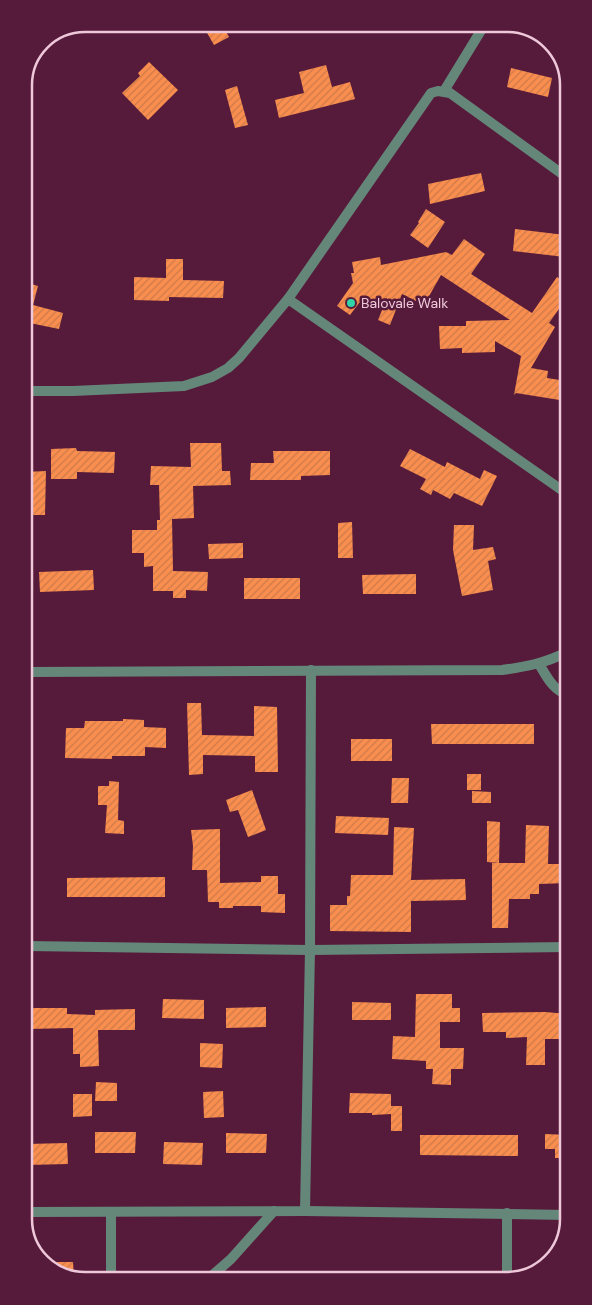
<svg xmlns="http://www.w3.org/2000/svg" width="592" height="1305" font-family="'DM Sans',sans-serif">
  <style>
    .building { fill: url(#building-hatch) }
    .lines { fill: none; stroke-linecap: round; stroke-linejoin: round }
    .minor { stroke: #65877a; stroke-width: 10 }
    .tertiary { stroke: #65877a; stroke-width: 10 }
    .poi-dot { fill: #32d4a9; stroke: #561b3b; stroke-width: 2 }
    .labels { text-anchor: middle; stroke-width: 5; stroke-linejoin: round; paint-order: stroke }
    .poi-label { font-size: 14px; fill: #eec8d9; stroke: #561b3b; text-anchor: start }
    .rim { fill: none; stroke: #eec8d9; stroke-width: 2.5 }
  </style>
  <defs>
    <pattern id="building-hatch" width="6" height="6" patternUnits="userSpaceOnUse" patternTransform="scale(1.25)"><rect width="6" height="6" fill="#f98e4e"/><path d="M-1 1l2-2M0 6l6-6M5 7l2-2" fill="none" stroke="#cc7a4b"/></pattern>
  </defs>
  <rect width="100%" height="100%" fill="#561b3b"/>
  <g class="building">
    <path d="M 202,24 L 222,24 L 229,37 L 214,45 Z"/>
    <path d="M 149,62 L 178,90 L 148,120 L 122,93 L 140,76 L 138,73 Z"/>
    <path d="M 326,65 L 332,87 L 350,82 L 355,99 L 279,118 L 275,100 L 304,93 L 299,72 Z"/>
    <path d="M 511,68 L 552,78 L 548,97 L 507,87 Z"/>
    <path d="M 237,86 L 248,125 L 235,128 L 225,90 Z"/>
    <path d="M 481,173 L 485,191 L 430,204 L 428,184 Z"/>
    <path d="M 426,209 L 445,222 L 428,248 L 410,235 L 419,223 L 418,222 Z"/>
    <path d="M 515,229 L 565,235 L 565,257 L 513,251 Z"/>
    <path d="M 464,239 L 485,254 L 471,274 L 532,313 L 557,277 L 566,283 L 566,299 L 549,323 L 555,327 L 531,368 L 548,371 L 547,378 L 566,381 L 566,401 L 516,393 L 514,395 L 521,356 L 495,341 L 495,352 L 462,353 L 462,348 L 440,349 L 439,326 L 466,326 L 466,321 L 510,320 L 441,275 L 424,305 L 402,294 L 390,325 L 378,320 L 387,298 L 359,303 L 350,315 L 337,306 L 353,283 L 351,273 L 354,273 L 352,262 L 380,257 L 381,265 L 446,252 L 452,255 Z"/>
    <path d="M 166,259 L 183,259 L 183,280 L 224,281 L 223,298 L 169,297 L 169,301 L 134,300 L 134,277 L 166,278 Z"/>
    <path d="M 24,282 L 38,286 L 33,305 L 63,313 L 59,329 L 25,322 Z"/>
    <path d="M 190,443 L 221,443 L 222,471 L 230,471 L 231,485 L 193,486 L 194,518 L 172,519 L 173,571 L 208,572 L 207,591 L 186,590 L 186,598 L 173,598 L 173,591 L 153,591 L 153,566 L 144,567 L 144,553 L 132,553 L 132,530 L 157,530 L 157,520 L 160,520 L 159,485 L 150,485 L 151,466 L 191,467 Z"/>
    <path d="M 76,448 L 77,451 L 115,452 L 114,473 L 77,472 L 77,479 L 51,479 L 51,449 Z"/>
    <path d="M 410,449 L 445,467 L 447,462 L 480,479 L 484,470 L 497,476 L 482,506 L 454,493 L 450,499 L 433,490 L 431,495 L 420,489 L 426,479 L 400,466 Z"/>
    <path d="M 273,451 L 330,451 L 330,475 L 301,476 L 301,480 L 250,480 L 251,463 L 274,463 Z"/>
    <path d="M 46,471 L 45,515 L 25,515 L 25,472 Z"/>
    <path d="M 352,522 L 353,558 L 338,558 L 338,523 Z"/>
    <path d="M 454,525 L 474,525 L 473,550 L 493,547 L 496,559 L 488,561 L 493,590 L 462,596 L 453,550 Z"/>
    <path d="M 243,543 L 243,558 L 209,559 L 208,544 Z"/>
    <path d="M 93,570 L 94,590 L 40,592 L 39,572 Z"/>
    <path d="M 416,574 L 416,594 L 363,594 L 362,575 Z"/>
    <rect x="244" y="578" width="56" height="21"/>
    <path d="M 187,703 L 201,703 L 202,735 L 254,736 L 254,706 L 277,707 L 278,772 L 255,772 L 255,756 L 203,755 L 203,774 L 189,775 Z"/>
    <path d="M 123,719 L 144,720 L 144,727 L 166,728 L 166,748 L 145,747 L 145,756 L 112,756 L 112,759 L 65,758 L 66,728 L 84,728 L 85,721 L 123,721 Z"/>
    <path d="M 431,724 L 534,724 L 534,744 L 432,744 Z"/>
    <rect x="351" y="739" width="41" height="22"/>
    <rect x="467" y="774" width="14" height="16"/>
    <path d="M 392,778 L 409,778 L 408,803 L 391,803 Z"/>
    <path d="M 109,781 L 119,782 L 118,820 L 124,821 L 124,834 L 105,833 L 107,805 L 98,805 L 98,786 L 109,786 Z"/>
    <path d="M 252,790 L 266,830 L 248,837 L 238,810 L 230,812 L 226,800 Z"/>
    <path d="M 472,791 L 491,792 L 491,803 L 472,803 Z"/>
    <path d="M 336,816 L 389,818 L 388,835 L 335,833 Z"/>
    <path d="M 487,821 L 500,822 L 499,863 L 487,862 Z"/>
    <path d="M 526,825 L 549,826 L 548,864 L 567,864 L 567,883 L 539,884 L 539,894 L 530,894 L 530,899 L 509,899 L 508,928 L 492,928 L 492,863 L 525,863 Z"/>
    <path d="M 394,827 L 414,828 L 411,880 L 465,879 L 466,900 L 411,901 L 411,932 L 330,931 L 330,905 L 347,905 L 347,896 L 350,896 L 351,875 L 393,875 Z"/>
    <path d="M 220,829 L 220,883 L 261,882 L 261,876 L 278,876 L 278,894 L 285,894 L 285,913 L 261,912 L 261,906 L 233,906 L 233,908 L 219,908 L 219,902 L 208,902 L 207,870 L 192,870 L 193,846 L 191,830 Z"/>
    <path d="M 165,877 L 165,897 L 67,897 L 67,878 Z"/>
    <path d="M 416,994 L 452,994 L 452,1008 L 460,1008 L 460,1022 L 440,1022 L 440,1048 L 464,1048 L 463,1069 L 451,1069 L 451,1085 L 432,1084 L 433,1069 L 426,1069 L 426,1061 L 392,1059 L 393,1036 L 415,1037 Z"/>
    <path d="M 163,999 L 204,1000 L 204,1019 L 162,1018 Z"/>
    <path d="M 352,1002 L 391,1003 L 391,1020 L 352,1020 Z"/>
    <path d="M 266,1007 L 266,1027 L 226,1028 L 226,1008 Z"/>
    <path d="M 27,1008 L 67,1008 L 67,1014 L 95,1015 L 95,1010 L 135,1009 L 135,1030 L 98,1030 L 99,1066 L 80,1067 L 80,1054 L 73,1054 L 73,1028 L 28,1029 Z"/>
    <path d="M 545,1012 L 568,1014 L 568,1032 L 563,1032 L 563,1039 L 545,1039 L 545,1065 L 526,1065 L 527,1037 L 506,1038 L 506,1032 L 483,1032 L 482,1013 Z"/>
    <path d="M 200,1043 L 223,1044 L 222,1068 L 200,1067 Z"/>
    <path d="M 96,1082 L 117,1083 L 117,1101 L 95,1101 Z"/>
    <path d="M 223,1091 L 224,1117 L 204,1118 L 203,1092 Z"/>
    <path d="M 350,1093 L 391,1094 L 391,1106 L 402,1106 L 402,1131 L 391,1131 L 391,1114 L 372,1115 L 372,1113 L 349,1113 Z"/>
    <path d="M 73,1094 L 92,1094 L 92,1116 L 73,1117 Z"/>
    <path d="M 95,1132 L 136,1132 L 135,1153 L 95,1153 Z"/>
    <path d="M 226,1133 L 267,1134 L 266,1153 L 226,1153 Z"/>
    <path d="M 545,1134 L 568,1135 L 568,1158 L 555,1158 L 555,1149 L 545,1149 Z"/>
    <path d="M 420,1135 L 518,1135 L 518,1156 L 420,1155 Z"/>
    <path d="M 164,1142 L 203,1143 L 202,1165 L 163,1164 Z"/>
    <path d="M 67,1143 L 68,1164 L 27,1165 L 27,1144 Z"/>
    <path d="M 43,1262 L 73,1262 L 74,1278 L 48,1268 Z"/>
  </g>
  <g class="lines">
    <g class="minor">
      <path d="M 444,91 L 485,24"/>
      <path d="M 288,299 L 566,493"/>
      <path d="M 25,391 L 73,391 L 184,386 L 212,377 L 228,368 L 239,358 L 288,299 L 431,93 L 438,91 L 450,93 L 565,176"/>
      <path d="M 539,664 C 546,675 553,691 567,694"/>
      <path d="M 26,946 L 310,950 L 567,947"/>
      <path d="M 305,1211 L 568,1215"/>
      <path d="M 27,1212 L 305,1211 L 310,950 L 311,670"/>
      <path d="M 507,1278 L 507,1213"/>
      <path d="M 207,1280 L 231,1259 L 274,1211"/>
      <path d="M 111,1281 L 111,1212"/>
    </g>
    <path class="tertiary" d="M 26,672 L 502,670 C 525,667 546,663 567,652"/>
  </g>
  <circle class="poi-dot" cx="351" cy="303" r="5"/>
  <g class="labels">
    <g class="poi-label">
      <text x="361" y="308">Balovale Walk</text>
    </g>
  </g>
  <path d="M0 0H592V1305H0ZM85 32H507A53 53 0 0 1 560 85V1219A53 53 0 0 1 507 1272H85A53 53 0 0 1 32 1219V85A53 53 0 0 1 85 32Z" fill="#561b3b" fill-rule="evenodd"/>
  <path class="rim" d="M85 32H507A53 53 0 0 1 560 85V1219A53 53 0 0 1 507 1272H85A53 53 0 0 1 32 1219V85A53 53 0 0 1 85 32Z"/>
</svg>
